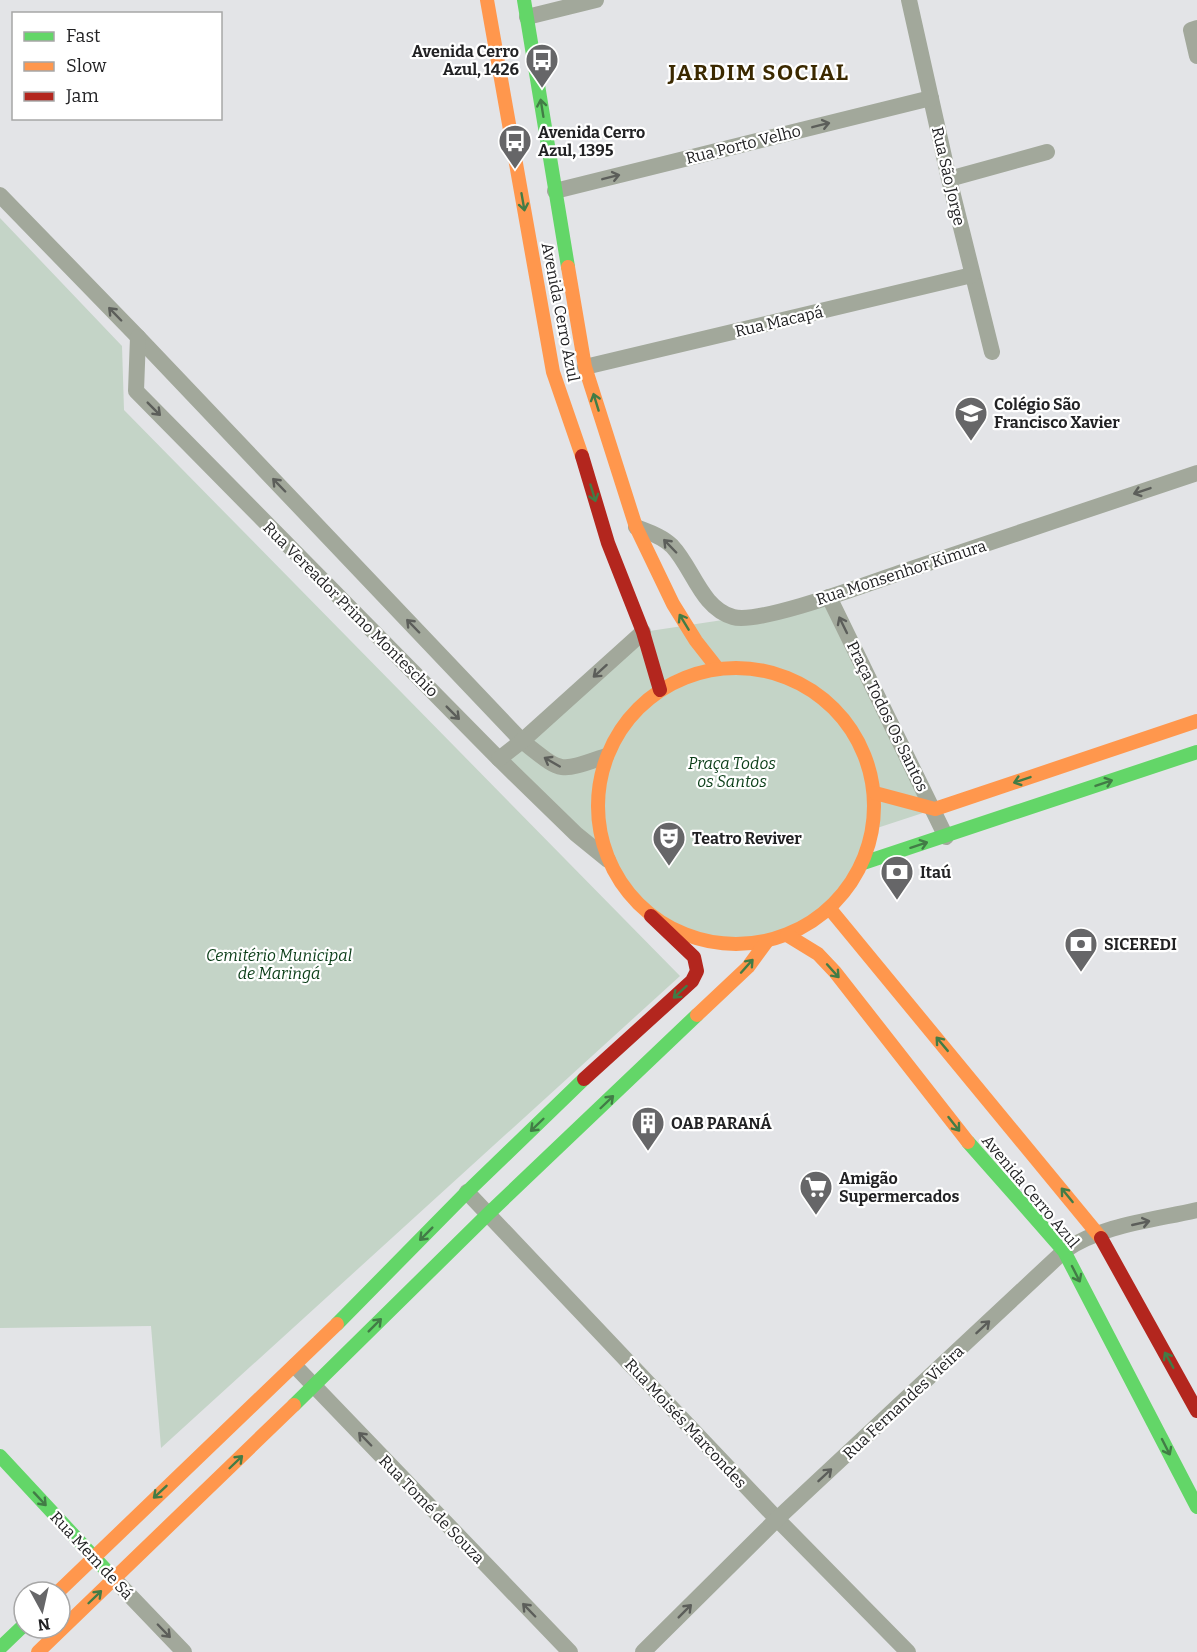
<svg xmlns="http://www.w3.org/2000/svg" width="1197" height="1652" font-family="Bitter,serif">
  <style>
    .green { fill: #c4d4c7 }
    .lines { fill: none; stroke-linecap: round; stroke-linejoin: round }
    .street { stroke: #a2a89b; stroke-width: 16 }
    .fast { stroke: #63d668; stroke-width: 14 }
    .slow { stroke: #ff974d; stroke-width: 14 }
    .jam { stroke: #b3261e; stroke-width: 14 }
    .oneway { stroke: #427c46 }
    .oneway2 { stroke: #5c5e5a }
    .labels { text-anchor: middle; stroke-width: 4.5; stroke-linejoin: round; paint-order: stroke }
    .poi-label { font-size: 16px; font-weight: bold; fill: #222224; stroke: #fff; text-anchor: start }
    .street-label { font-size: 16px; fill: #222224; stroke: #fff }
    .park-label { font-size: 16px; font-style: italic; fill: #0a3d17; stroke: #fff }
    .district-label { font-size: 22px; font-weight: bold; letter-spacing: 1.5px; fill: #3b2900; stroke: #fff }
  </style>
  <rect width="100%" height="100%" fill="#e3e4e7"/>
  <g class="green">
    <path d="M 0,218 L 122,346 L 124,410 L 680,976 L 161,1448 L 151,1326 L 0,1328 Z"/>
    <path d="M 829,597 L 935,809 L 874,829 C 867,850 862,869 849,887 C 808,943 730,960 670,927 C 664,923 656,920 650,915 C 642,908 631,898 625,889 C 618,879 614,867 606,858 C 572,824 534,792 499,759 L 643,632 L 736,618 Z"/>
  </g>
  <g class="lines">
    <g class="street">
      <path d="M 909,0 L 949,179 L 992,352"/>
      <path d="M 527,17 L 596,0"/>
      <path d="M 1197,28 L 1191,30 L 1197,56"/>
      <path d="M 949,179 L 1047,152"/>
      <path d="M 555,191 L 931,98"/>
      <path d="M 0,195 L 138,337 L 522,741 C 563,773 557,773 606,756"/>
      <path d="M 138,337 L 136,391 L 499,759 L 576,834 L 608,860"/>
      <path d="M 585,367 L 972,275"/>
      <path d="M 636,527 C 648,532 662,536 672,546 C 693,568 701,608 733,617 C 760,625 875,581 908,570 C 1004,538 1101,505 1197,473"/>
      <path d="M 829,597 L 946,837"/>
      <path d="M 499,759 L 522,741 L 643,632"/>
      <path d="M 467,1192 L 777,1519 L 908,1652"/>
      <path d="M 295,1366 L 570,1652"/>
      <path d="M 114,1579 L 184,1652"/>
      <path d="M 643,1652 L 777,1519 L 1064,1251 C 1101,1225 1154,1220 1197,1210"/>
    </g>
    <g class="fast">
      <path d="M 524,0 L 568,267"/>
      <path d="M 863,863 L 1197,752"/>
      <path d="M 968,1142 L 1064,1251 L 1197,1507"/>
      <path d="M 337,1324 L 467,1192 L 584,1079"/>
      <path d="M 294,1405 L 488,1214 L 697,1015"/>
      <path d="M 0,1456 L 105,1569"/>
      <path d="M 0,1648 L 24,1625"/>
    </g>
    <g class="slow">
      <path d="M 487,0 L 553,372 L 582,456"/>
      <path d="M 568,267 L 585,367 L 636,527 L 673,604 L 696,641 L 718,669"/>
      <circle cx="736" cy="806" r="138"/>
      <path d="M 875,793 L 935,809 L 1197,721"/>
      <path d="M 830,909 L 1101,1238"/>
      <path d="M 787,935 L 818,954 L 835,972 L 968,1142"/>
      <path d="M 697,1015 L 748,967 L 767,941"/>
      <path d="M 58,1592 L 337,1324"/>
      <path d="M 38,1652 L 294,1405"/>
    </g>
    <g class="jam">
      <path d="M 582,456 L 608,543 L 643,632 L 660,690"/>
      <path d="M 584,1079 L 692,981 L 697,971 L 694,957 L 651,916"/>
      <path d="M 1101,1238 L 1197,1411"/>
    </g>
  </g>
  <defs><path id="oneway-shaft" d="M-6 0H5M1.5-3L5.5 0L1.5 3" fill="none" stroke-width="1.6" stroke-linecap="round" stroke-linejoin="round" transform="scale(1.5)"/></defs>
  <g class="oneway">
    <use href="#oneway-shaft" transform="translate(542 108) rotate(-99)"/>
    <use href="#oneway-shaft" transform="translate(523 202) rotate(80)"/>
    <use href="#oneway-shaft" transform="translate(596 402) rotate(-107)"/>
    <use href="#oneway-shaft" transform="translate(593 493) rotate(73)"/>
    <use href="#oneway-shaft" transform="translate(684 622) rotate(-121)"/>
    <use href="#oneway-shaft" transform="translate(1022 780) rotate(161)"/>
    <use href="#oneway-shaft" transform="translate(1104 783) rotate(-19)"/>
    <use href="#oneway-shaft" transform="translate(919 845) rotate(-18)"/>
    <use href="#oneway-shaft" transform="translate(747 966) rotate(-48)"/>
    <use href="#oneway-shaft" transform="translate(833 971) rotate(48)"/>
    <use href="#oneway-shaft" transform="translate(680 992) rotate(138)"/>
    <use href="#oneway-shaft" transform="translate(942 1044) rotate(-130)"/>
    <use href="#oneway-shaft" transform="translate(607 1102) rotate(-44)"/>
    <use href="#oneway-shaft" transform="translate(954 1124) rotate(52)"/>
    <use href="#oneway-shaft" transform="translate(537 1125) rotate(136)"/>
    <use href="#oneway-shaft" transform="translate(1067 1195) rotate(-129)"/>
    <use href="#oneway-shaft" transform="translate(426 1234) rotate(135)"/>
    <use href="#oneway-shaft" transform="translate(1076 1274) rotate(63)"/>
    <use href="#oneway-shaft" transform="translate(375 1325) rotate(-45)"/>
    <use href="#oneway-shaft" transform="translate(1169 1360) rotate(-119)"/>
    <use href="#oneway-shaft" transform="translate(1166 1447) rotate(63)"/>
    <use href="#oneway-shaft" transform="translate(236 1462) rotate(-44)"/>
    <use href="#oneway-shaft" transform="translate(160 1492) rotate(137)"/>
    <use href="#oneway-shaft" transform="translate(40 1499) rotate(47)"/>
    <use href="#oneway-shaft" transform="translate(95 1597) rotate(-44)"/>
  </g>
  <g class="oneway2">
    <use href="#oneway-shaft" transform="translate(821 125) rotate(-14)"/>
    <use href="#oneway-shaft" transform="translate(611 177) rotate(-14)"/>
    <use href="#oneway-shaft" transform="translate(115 314) rotate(-134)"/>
    <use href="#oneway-shaft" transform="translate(154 409) rotate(45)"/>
    <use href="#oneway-shaft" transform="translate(279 485) rotate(-134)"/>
    <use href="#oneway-shaft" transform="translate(1142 491) rotate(161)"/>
    <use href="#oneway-shaft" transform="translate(670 546) rotate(-134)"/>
    <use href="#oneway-shaft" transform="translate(843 625) rotate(-116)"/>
    <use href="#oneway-shaft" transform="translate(413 626) rotate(-134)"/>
    <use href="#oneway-shaft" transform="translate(600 671) rotate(138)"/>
    <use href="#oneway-shaft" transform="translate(453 713) rotate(45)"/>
    <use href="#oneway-shaft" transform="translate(552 762) rotate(-150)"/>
    <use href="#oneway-shaft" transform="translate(1141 1223) rotate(-13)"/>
    <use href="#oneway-shaft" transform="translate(983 1327) rotate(-43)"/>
    <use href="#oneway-shaft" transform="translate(365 1439) rotate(-134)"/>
    <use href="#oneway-shaft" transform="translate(825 1475) rotate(-43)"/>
    <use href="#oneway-shaft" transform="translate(529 1610) rotate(-134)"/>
    <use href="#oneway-shaft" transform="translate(685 1611) rotate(-45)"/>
    <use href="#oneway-shaft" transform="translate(164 1631) rotate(46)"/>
  </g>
  <defs>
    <g id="bus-pin" transform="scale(1.725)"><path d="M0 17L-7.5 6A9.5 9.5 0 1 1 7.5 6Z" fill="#666668" stroke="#fff"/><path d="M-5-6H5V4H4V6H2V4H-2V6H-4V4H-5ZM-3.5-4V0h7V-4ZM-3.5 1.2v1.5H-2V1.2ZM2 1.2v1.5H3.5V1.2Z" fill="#fff"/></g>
    <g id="school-pin" transform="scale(1.725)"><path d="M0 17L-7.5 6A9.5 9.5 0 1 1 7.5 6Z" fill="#666668" stroke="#fff"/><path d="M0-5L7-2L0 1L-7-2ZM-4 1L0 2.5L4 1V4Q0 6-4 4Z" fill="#fff"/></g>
    <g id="theatre-pin" transform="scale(1.725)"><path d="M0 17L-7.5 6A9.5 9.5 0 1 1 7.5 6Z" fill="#666668" stroke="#fff"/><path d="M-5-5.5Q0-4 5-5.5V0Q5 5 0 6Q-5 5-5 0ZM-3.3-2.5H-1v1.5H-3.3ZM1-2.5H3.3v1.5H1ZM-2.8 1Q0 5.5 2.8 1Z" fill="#fff"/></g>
    <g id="bank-pin" transform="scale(1.725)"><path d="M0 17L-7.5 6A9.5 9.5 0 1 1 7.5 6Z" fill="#666668" stroke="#fff"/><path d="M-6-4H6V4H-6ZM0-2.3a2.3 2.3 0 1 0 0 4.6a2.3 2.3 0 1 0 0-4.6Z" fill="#fff"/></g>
    <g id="building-pin" transform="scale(1.725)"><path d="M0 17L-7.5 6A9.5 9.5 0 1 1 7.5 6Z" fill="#666668" stroke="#fff"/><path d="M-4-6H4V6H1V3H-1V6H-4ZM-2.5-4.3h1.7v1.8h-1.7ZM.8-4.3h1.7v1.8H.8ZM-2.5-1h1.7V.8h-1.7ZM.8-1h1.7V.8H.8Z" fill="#fff"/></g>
    <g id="supermarket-pin" transform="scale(1.725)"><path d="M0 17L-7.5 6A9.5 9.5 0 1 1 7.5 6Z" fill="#666668" stroke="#fff"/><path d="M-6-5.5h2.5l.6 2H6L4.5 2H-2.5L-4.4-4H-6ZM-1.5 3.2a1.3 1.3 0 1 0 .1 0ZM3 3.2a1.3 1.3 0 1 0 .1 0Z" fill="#fff"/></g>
  </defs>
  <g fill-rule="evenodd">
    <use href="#bus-pin" x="542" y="60"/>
    <use href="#bus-pin" x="515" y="141"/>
    <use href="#school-pin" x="971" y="413"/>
    <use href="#theatre-pin" x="669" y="838"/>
    <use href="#bank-pin" x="897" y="872"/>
    <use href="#bank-pin" x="1081" y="944"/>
    <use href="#building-pin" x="648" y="1123"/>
    <use href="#supermarket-pin" x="816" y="1187"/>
  </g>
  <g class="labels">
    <g class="poi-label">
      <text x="519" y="57" text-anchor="end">Avenida Cerro<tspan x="519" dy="18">Azul, 1426</tspan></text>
      <text x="538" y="138">Avenida Cerro<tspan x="538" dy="18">Azul, 1395</tspan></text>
      <text x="994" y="410">Colégio São<tspan x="994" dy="18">Francisco Xavier</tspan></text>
      <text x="692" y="844">Teatro Reviver</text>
      <text x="920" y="878">Itaú</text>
      <text x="1104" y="950">SICEREDI</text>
      <text x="671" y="1129">OAB PARANÁ</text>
      <text x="839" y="1184">Amigão<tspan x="839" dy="18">Supermercados</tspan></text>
    </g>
    <g class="street-label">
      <text transform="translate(743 144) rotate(-14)" y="6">Rua Porto Velho</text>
      <text transform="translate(949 176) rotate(77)" y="6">Rua São Jorge</text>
      <text transform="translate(561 312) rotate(79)" y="6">Avenida Cerro Azul</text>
      <text transform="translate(779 321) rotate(-13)" y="6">Rua Macapá</text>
      <text transform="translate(901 572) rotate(-18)" y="6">Rua Monsenhor Kimura</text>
      <text transform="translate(351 609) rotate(45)" y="6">Rua Vereador Primo Monteschio</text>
      <text transform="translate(888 716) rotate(64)" y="6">Praça Todos Os Santos</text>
      <text transform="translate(1031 1191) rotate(50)" y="6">Avenida Cerro Azul</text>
      <text transform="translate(903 1402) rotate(-43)" y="6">Rua Fernandes Vieira</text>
      <text transform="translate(686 1423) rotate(47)" y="6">Rua Moisés Marcondes</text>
      <text transform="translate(432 1509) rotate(46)" y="6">Rua Tomé de Souza</text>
      <text transform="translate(92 1555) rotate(47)" y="6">Rua Mem de Sá</text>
    </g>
    <g class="park-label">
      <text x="732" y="769">Praça Todos<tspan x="732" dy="18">os Santos</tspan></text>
      <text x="279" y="961">Cemitério Municipal<tspan x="279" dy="18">de Maringá</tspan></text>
    </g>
    <g class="district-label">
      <text x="759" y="80">JARDIM SOCIAL</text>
    </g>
  </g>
  <rect x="12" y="12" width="210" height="108" fill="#ffffff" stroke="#a7a7a7" stroke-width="1.5"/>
  <rect x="24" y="32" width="30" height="9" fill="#63d668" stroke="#a7a7a7" stroke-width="1.5"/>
  <text x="66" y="42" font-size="18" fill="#222224">Fast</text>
  <rect x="24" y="62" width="30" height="9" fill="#ff974d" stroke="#a7a7a7" stroke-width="1.5"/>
  <text x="66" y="72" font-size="18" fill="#222224">Slow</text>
  <rect x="24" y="92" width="30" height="9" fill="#b3261e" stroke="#a7a7a7" stroke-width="1.5"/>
  <text x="66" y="102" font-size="18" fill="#222224">Jam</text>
  <g transform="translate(42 1610) rotate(172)"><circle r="28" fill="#ffffff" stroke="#a7a7a7" stroke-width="1.5"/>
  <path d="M0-4.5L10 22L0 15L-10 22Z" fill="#666668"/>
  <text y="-9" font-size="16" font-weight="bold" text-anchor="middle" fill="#222224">N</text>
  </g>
</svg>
